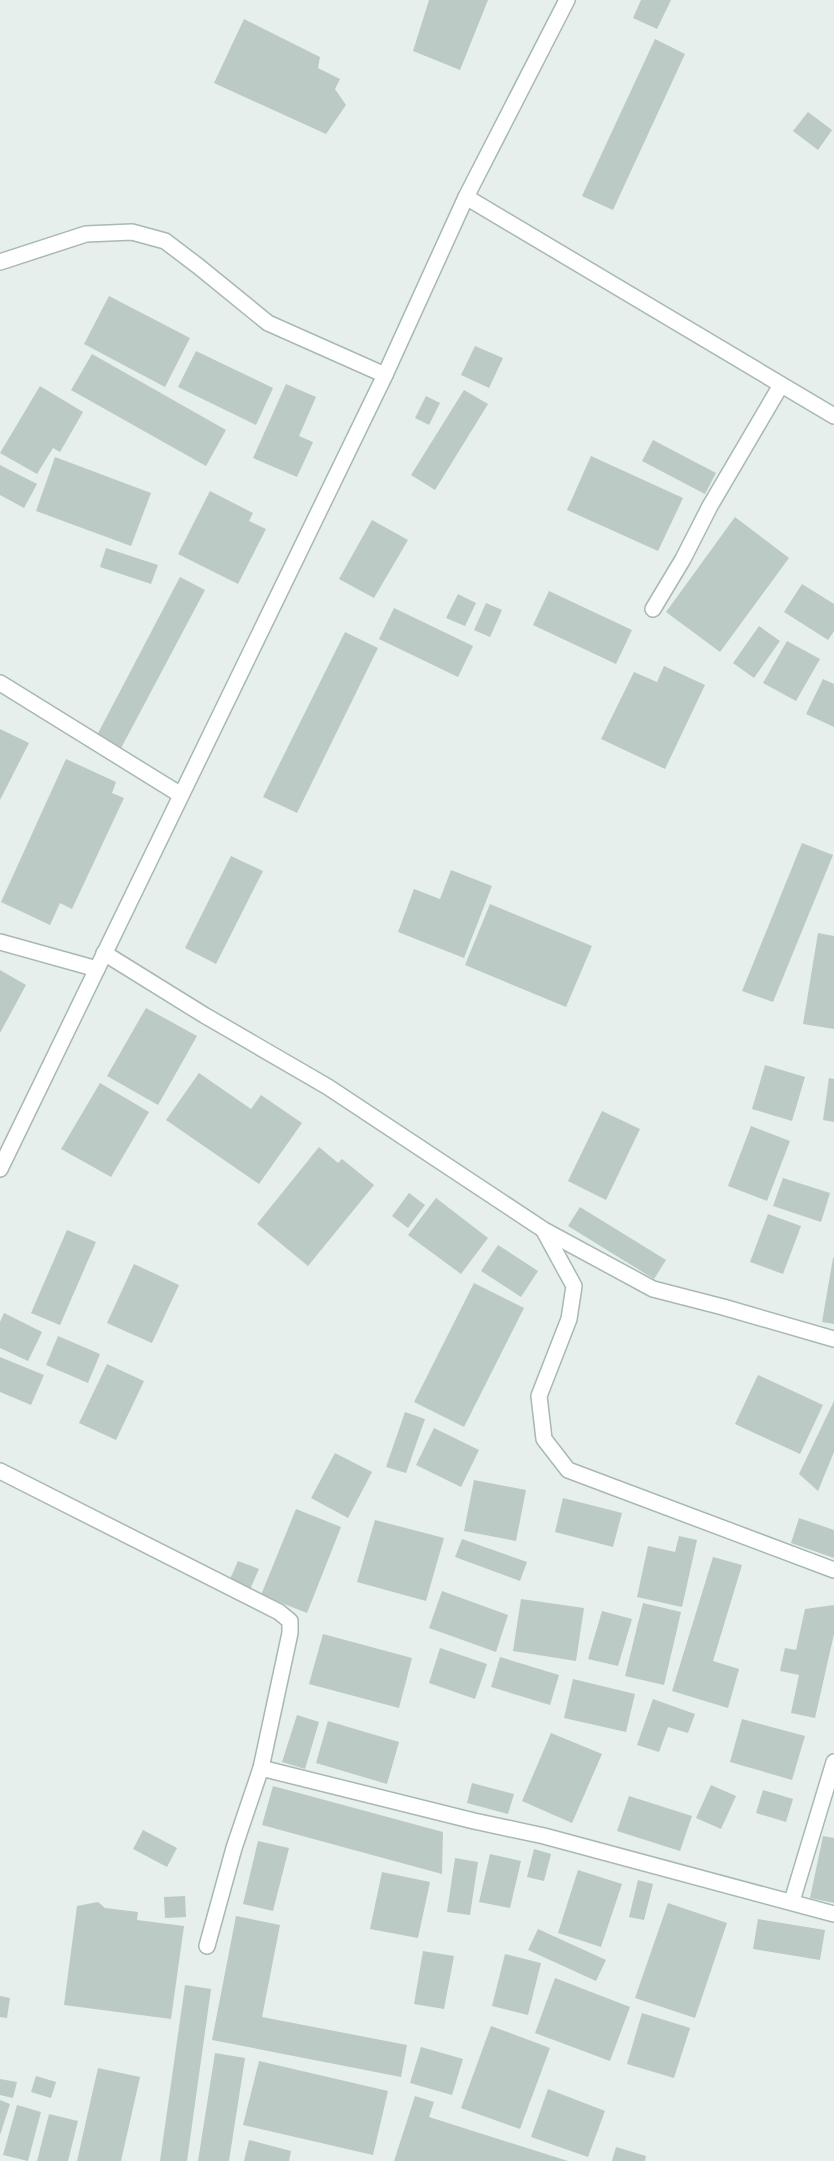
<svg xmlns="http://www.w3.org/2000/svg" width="834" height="2161" font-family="Karla,sans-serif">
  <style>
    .building { fill: #bbcac4 }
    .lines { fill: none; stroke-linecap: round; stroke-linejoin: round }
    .street-casing { stroke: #a8b8b2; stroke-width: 18 }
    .street { stroke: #fff; stroke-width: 15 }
  </style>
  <rect width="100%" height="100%" fill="#e6efeb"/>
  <g class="building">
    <path d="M 429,0 L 488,0 L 460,70 L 413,51 Z"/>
    <path d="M 641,0 L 671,0 L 657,29 L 633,18 Z"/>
    <path d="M 244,19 L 320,57 L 318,68 L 340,79 L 335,89 L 346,105 L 326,134 L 214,83 Z"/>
    <path d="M 655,39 L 685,54 L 613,210 L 582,196 Z"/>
    <path d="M 808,112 L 832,130 L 818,150 L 793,131 Z"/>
    <path d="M 109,296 L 190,338 L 165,387 L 84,344 Z"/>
    <path d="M 475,346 L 503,358 L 489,388 L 461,375 Z"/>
    <path d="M 196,351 L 273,388 L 256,425 L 178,387 Z"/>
    <path d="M 92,354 L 226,430 L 206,466 L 71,390 Z"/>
    <path d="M 286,384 L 316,397 L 299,436 L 313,442 L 297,477 L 253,458 Z"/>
    <path d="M 40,386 L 83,412 L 60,452 L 53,448 L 37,474 L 0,453 Z"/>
    <path d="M 464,390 L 488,404 L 435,490 L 411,475 Z"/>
    <path d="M 426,396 L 440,403 L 429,425 L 415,418 Z"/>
    <path d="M 653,440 L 716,473 L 705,494 L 642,461 Z"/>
    <path d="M 591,456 L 683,498 L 658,551 L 567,510 Z"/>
    <path d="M 55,457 L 151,493 L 131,546 L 36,511 Z"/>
    <path d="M 0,465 L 37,484 L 24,508 L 0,495 Z"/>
    <path d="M 210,491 L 253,513 L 249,521 L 266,529 L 238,584 L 178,554 Z"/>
    <path d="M 735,517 L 789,558 L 720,652 L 666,612 Z"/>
    <path d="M 372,520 L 408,540 L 374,598 L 339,579 Z"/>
    <path d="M 106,548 L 158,565 L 151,584 L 100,567 Z"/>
    <path d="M 180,577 L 205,590 L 119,752 L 95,739 Z"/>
    <path d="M 802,584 L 834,604 L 834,631 L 828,640 L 784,612 Z"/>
    <path d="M 549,591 L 632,630 L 616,664 L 533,625 Z"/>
    <path d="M 458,594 L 476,603 L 465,626 L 446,618 Z"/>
    <path d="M 486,603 L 502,610 L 490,637 L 474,630 Z"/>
    <path d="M 394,608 L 473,646 L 458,677 L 379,639 Z"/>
    <path d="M 759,626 L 780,641 L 754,678 L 733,663 Z"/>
    <path d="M 345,632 L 378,648 L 297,813 L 263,797 Z"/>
    <path d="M 787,641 L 820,659 L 796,701 L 763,683 Z"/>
    <path d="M 664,666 L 705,685 L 665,769 L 601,739 L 634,672 L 657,682 Z"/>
    <path d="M 823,679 L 834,684 L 834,727 L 806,714 Z"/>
    <path d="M 0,729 L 29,743 L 0,800 Z"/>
    <path d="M 66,759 L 116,782 L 112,793 L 124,798 L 72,909 L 60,903 L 50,925 L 1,902 Z"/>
    <path d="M 802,843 L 833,855 L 773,1002 L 742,991 Z"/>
    <path d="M 231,856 L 263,871 L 216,964 L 185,948 Z"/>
    <path d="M 451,870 L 492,886 L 464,958 L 398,932 L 414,889 L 440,899 Z"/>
    <path d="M 490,904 L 592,946 L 566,1007 L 465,965 Z"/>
    <path d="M 818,933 L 834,936 L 834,1029 L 803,1024 Z"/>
    <path d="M 0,970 L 26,985 L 0,1033 Z"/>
    <path d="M 146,1008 L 197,1036 L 158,1105 L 107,1076 Z"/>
    <path d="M 765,1065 L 805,1077 L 792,1121 L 752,1109 Z"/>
    <path d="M 199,1073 L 251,1109 L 261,1095 L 302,1123 L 259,1184 L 166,1120 Z"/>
    <path d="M 829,1078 L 834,1079 L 834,1122 L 823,1120 Z"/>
    <path d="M 100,1083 L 149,1112 L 111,1177 L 61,1149 Z"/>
    <path d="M 602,1111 L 640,1129 L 606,1200 L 568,1181 Z"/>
    <path d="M 751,1126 L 790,1141 L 767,1201 L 728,1186 Z"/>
    <path d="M 319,1147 L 338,1163 L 342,1159 L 374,1185 L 308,1266 L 257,1224 Z"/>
    <path d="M 783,1178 L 830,1193 L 821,1222 L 773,1206 Z"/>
    <path d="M 409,1193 L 425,1205 L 408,1228 L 392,1216 Z"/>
    <path d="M 436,1198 L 488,1238 L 461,1274 L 408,1235 Z"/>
    <path d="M 580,1207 L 666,1260 L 654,1279 L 568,1226 Z"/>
    <path d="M 768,1214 L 801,1226 L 783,1274 L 750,1262 Z"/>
    <path d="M 67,1230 L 96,1242 L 60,1325 L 31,1313 Z"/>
    <path d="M 498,1245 L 538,1271 L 521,1297 L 481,1271 Z"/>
    <path d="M 833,1258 L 834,1258 L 834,1324 L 822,1322 Z"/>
    <path d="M 134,1264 L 179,1285 L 152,1343 L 107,1323 Z"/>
    <path d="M 474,1283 L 524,1308 L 464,1427 L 414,1402 Z"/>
    <path d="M 4,1313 L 42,1332 L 28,1361 L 0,1348 L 0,1322 Z"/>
    <path d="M 58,1336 L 100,1354 L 88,1383 L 46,1365 Z"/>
    <path d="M 0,1357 L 44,1375 L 31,1405 L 0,1392 Z"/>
    <path d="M 107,1364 L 144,1381 L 116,1440 L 79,1423 Z"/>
    <path d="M 758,1375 L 823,1405 L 800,1454 L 735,1424 Z"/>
    <path d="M 834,1401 L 834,1452 L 818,1491 L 799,1474 Z"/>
    <path d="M 405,1412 L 425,1419 L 406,1473 L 386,1467 Z"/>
    <path d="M 434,1428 L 479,1450 L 461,1487 L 416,1465 Z"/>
    <path d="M 335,1453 L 372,1472 L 348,1518 L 311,1498 Z"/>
    <path d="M 474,1480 L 526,1490 L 516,1541 L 464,1531 Z"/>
    <path d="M 563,1498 L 622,1513 L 613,1547 L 555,1532 Z"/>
    <path d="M 296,1509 L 341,1527 L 307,1613 L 261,1595 Z"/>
    <path d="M 799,1518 L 834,1530 L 834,1558 L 791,1543 Z"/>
    <path d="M 375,1520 L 444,1538 L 426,1601 L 357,1582 Z"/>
    <path d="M 679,1536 L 697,1540 L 682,1607 L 637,1597 L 648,1546 L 675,1552 Z"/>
    <path d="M 462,1539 L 527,1562 L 520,1581 L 455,1557 Z"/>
    <path d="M 713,1557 L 742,1565 L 713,1661 L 739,1669 L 728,1708 L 672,1691 Z"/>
    <path d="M 238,1561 L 259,1569 L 248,1594 L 227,1586 Z"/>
    <path d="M 442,1591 L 508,1615 L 496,1652 L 429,1628 Z"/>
    <path d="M 521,1599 L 584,1608 L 576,1661 L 513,1651 Z"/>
    <path d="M 643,1603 L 681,1612 L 664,1685 L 625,1676 Z"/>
    <path d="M 834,1605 L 834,1634 L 815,1718 L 791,1713 L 799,1675 L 780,1671 L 785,1648 L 796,1650 L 805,1609 Z"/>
    <path d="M 602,1611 L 632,1619 L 618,1666 L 588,1659 Z"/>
    <path d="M 323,1634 L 412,1658 L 399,1708 L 309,1684 Z"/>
    <path d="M 440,1648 L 487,1664 L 475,1699 L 429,1683 Z"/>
    <path d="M 500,1657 L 559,1675 L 550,1705 L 491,1687 Z"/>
    <path d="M 573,1679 L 635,1694 L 626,1732 L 564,1718 Z"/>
    <path d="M 653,1699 L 695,1714 L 688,1733 L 668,1727 L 659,1752 L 637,1745 Z"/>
    <path d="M 297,1715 L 319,1722 L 305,1769 L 282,1762 Z"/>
    <path d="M 742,1719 L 805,1736 L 792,1780 L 730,1762 Z"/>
    <path d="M 328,1721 L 399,1742 L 387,1784 L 316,1763 Z"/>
    <path d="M 551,1733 L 602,1754 L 572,1823 L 522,1801 Z"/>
    <path d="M 472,1783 L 514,1794 L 508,1814 L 467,1803 Z"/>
    <path d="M 711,1785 L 736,1796 L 721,1829 L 696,1818 Z"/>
    <path d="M 273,1786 L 443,1832 L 442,1874 L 262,1825 Z"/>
    <path d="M 763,1790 L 793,1799 L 786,1822 L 756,1813 Z"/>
    <path d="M 629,1796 L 692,1816 L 680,1851 L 617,1831 Z"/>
    <path d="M 143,1830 L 177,1848 L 167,1867 L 133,1849 Z"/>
    <path d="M 823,1836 L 834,1838 L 834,1903 L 810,1898 Z"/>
    <path d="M 258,1841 L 289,1848 L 273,1911 L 243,1904 Z"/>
    <path d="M 534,1849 L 551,1854 L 544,1881 L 527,1877 Z"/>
    <path d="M 490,1854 L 521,1861 L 510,1908 L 479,1902 Z"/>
    <path d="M 455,1858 L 478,1862 L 470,1915 L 447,1912 Z"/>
    <path d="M 578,1870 L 622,1884 L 601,1947 L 558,1933 Z"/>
    <path d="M 382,1872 L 430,1882 L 418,1938 L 370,1929 Z"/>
    <path d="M 638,1880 L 653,1884 L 644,1920 L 629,1917 Z"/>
    <path d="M 185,1896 L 186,1917 L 165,1918 L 164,1897 Z"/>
    <path d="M 98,1902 L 105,1908 L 138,1912 L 137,1920 L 184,1926 L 171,2019 L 64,2005 L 77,1906 Z"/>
    <path d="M 668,1903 L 727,1923 L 695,2018 L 635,1998 Z"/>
    <path d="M 236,1916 L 280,1925 L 262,2017 L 407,2045 L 401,2077 L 212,2040 Z"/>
    <path d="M 758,1919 L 825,1930 L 820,1960 L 753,1949 Z"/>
    <path d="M 538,1929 L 606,1960 L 596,1981 L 528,1950 Z"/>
    <path d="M 423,1951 L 454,1956 L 444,2009 L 414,2004 Z"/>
    <path d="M 505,1954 L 541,1963 L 528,2015 L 492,2006 Z"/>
    <path d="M 555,1978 L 630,2007 L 610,2061 L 535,2033 Z"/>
    <path d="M 185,1985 L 211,1989 L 187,2161 L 160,2161 Z"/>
    <path d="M 0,1996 L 10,1998 L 7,2018 L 0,2017 Z"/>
    <path d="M 642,2013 L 690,2028 L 674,2078 L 627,2064 Z"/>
    <path d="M 491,2026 L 550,2048 L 520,2129 L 461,2108 Z"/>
    <path d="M 421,2047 L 463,2059 L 452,2095 L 410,2083 Z"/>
    <path d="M 215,2053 L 245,2058 L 229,2161 L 198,2161 Z"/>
    <path d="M 259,2061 L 388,2091 L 373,2155 L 243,2125 Z"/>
    <path d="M 98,2068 L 140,2077 L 121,2161 L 77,2161 Z"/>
    <path d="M 36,2076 L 56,2082 L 51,2098 L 31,2092 Z"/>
    <path d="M 0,2079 L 17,2082 L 13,2098 L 0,2095 Z"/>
    <path d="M 548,2089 L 605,2111 L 588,2157 L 531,2137 Z"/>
    <path d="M 415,2096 L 434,2102 L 429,2117 L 568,2161 L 394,2161 Z"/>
    <path d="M 0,2100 L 10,2104 L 0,2135 Z"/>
    <path d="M 17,2105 L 41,2112 L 28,2161 L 3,2155 Z"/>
    <path d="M 49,2114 L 78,2121 L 68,2161 L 37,2161 Z"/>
    <path d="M 249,2140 L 291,2151 L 289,2161 L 244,2161 Z"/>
    <path d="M 616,2147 L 646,2156 L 645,2161 L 612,2161 Z"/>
  </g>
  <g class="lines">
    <g class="street-casing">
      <g id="street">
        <path d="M 466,197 L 834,416"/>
        <path d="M 0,262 L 86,234 L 132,232 L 165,241 L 198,266 L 268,323 L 385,375"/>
        <path d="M 653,609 L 683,559 L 710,506 L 781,385"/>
        <path d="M 0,683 L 181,795"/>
        <path d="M 0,942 L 97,969"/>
        <path d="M 104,953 L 204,1015 L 328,1087 L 544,1230 L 653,1289 L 723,1307 L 834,1339"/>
        <path d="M 0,1169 L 385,375 L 466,197 L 567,0"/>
        <path d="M 544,1231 L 574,1286 L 569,1319 L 539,1396 L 544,1439 L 568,1470 L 834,1570"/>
        <path d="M 0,1471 L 279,1612 L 290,1621 L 290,1633 L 261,1768 L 234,1848 L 207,1946"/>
        <path d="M 261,1768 L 474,1821 L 544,1836 L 834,1914"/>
        <path d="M 792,1901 L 834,1762"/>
      </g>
    </g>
    <use href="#street" class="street"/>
  </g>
</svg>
